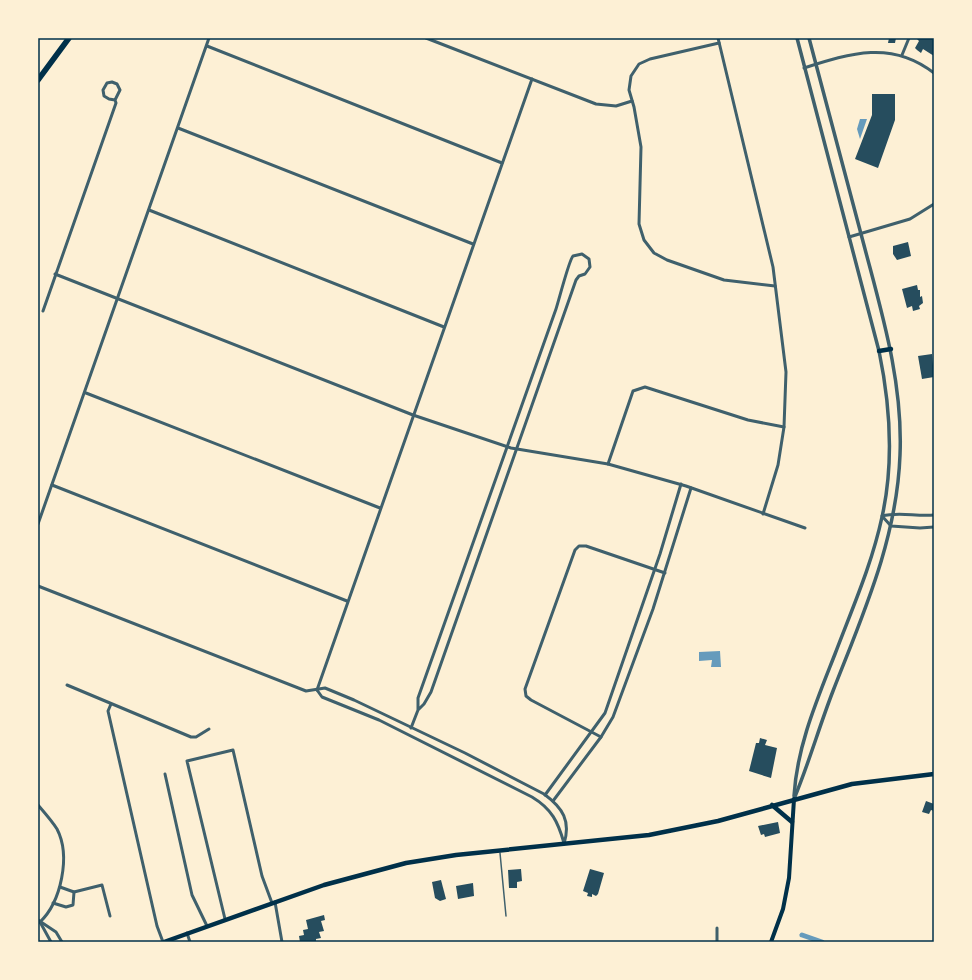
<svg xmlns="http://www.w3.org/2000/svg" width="972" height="980" font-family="'Open Sans',sans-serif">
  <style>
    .water { fill: #669bbc }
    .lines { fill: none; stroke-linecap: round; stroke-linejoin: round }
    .canal { stroke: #669bbc; stroke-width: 5 }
    .building { fill: #264d5e }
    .service { stroke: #3f606c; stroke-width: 1.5 }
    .minor { stroke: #3f606c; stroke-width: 3 }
    .tertiary { stroke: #3f606c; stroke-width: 3.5 }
    .secondary { stroke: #003049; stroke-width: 4 }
    .primary { stroke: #003049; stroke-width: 4.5 }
    .motorway { stroke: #003049; stroke-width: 5.5 }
    .neatline { fill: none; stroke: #003049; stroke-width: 1.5 }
  </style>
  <rect width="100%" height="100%" fill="#fdf0d5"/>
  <g class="water">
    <path d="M 860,119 L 867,119 L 860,139 L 857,129 Z"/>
    <path d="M 720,651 L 721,667 L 711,667 L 712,660 L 699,661 L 699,652 Z"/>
  </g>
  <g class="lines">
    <path class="canal" d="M 802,935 L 822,942"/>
  </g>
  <g class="building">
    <path d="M 889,38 L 896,38 L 895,43 L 888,43 Z"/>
    <path d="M 916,38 L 934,38 L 934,56 L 923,49 L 921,53 L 917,50 L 915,48 L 919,41 Z"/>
    <path d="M 872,94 L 895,94 L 895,120 L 878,168 L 855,159 L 872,115 Z"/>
    <path d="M 908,242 L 911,256 L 897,260 L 893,254 L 893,246 Z"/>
    <path d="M 917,285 L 918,290 L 920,290 L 920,297 L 922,296 L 923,303 L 919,306 L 920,309 L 913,311 L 912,306 L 907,308 L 902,289 Z"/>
    <path d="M 932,354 L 934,377 L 922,379 L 918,356 Z"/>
    <path d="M 760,738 L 767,740 L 765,745 L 777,748 L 771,778 L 749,771 L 756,743 L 759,743 Z"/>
    <path d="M 926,801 L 934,804 L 934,811 L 931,810 L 929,814 L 922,812 Z"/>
    <path d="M 778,822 L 780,833 L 765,837 L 764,834 L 761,835 L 758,826 Z"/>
    <path d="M 521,869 L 522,881 L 517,882 L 517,888 L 509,888 L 508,870 Z"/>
    <path d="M 590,869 L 604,873 L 598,894 L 596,896 L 592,894 L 592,897 L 587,896 L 588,893 L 583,891 Z"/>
    <path d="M 441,880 L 446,899 L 440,901 L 435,898 L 432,882 Z"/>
    <path d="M 473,883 L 474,896 L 458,899 L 456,886 Z"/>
    <path d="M 324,915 L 325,920 L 321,921 L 324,931 L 319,932 L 321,938 L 316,939 L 316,942 L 300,942 L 299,936 L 304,935 L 303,930 L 308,929 L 306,920 Z"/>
  </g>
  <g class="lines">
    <path class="service" d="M 500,853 L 506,916"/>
    <g class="minor">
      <path d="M 426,38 L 596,104 L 616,106 L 632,101"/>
      <path d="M 718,38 L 773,267 L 786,372 L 784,427 L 778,465 L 763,514"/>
      <path d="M 719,43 L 650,59 L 639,64 L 631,76 L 629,90 L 634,107 L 641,147 L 639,224 L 644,240 L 654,253 L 667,260 L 724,280 L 775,286"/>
      <path d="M 207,46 L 502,163"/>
      <path d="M 902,55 L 909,38"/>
      <path d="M 804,68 C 851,53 892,40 934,73"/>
      <path d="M 178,128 L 473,244"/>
      <path d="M 149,210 L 444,327"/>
      <path d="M 849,237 L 910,219 L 934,204"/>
      <path d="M 55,274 L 413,415 L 511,448 L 608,464 L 686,486 L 805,528"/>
      <path d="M 43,311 L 116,103 L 115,100 L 120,90 L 117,84 L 112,82 L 107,83 L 103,90 L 104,96 L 109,99 L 115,100"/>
      <path d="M 86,393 L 380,508"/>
      <path d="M 608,464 L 633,391 L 645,387 L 748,420 L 784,427"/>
      <path d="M 52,485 L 347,601"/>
      <path d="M 934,515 C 916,517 900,511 882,516 L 891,526 L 920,528 L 934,527"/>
      <path d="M 38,524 L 209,38"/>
      <path d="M 38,586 L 306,691 L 325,688 L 354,700 L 465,753 L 544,794 C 563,808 571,821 564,844"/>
      <path d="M 67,685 L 191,737 L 196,737 L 209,729"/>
      <path d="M 317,690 L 532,79"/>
      <path d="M 317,690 L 322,697 L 379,720 L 532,797 C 552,809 558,822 564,843"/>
      <path d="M 111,704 L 108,711 L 157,926 L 163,942"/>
      <path d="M 411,728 L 418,710 L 418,698 L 556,309 C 559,300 569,260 573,256 L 582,254 L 589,259 L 590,267 L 585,274 L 579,276 L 576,280 L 431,692 L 424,704 L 418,710"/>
      <path d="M 601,737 L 531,700 L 526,696 L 525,689 L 575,550 L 579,546 L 586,546 L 665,573"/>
      <path d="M 165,774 L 192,895 L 207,926"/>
      <path d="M 545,795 L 605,713 L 660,554 L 681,484"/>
      <path d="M 553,801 L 601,737 L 613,717 L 653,609 L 691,488"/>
      <path d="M 38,805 C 44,812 52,821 57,829 C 71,856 61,902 40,922"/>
      <path d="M 60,887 L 74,892 L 102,885 L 110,916"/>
      <path d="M 275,902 L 282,942"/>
      <path d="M 53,903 L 66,907 L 73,905 L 74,892"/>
      <path d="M 225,919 L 187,761 L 233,750 L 262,876 L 272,903"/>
      <path d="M 38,920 L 56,932 L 62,942"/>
      <path d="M 40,922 L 51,942"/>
      <path d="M 187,933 L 190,942"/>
      <path d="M 717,942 L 717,928"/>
    </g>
    <g class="tertiary">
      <path d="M 794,796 C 797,746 817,700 835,654 C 852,609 872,564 882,517 C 894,463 890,404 879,351 L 797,38"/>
      <path d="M 794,799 C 809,763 819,727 833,691 C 863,614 897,539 900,455 C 903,384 883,317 865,249 C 846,179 828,108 809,38"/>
    </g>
    <path class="secondary" d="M 771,942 L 783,909 L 789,878 L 794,799"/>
    <g class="primary">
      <path d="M 879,351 L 891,349"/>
      <path d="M 772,805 L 792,822"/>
      <path d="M 164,942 L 324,885 L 406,863 L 456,855 L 649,835 L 718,821 L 852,784 L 934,774"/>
    </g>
    <path class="motorway" d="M 38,80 L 69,38"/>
  </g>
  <rect width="972" height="980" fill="none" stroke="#fdf0d5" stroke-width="78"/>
  <rect x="39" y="39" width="894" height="902" class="neatline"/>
</svg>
